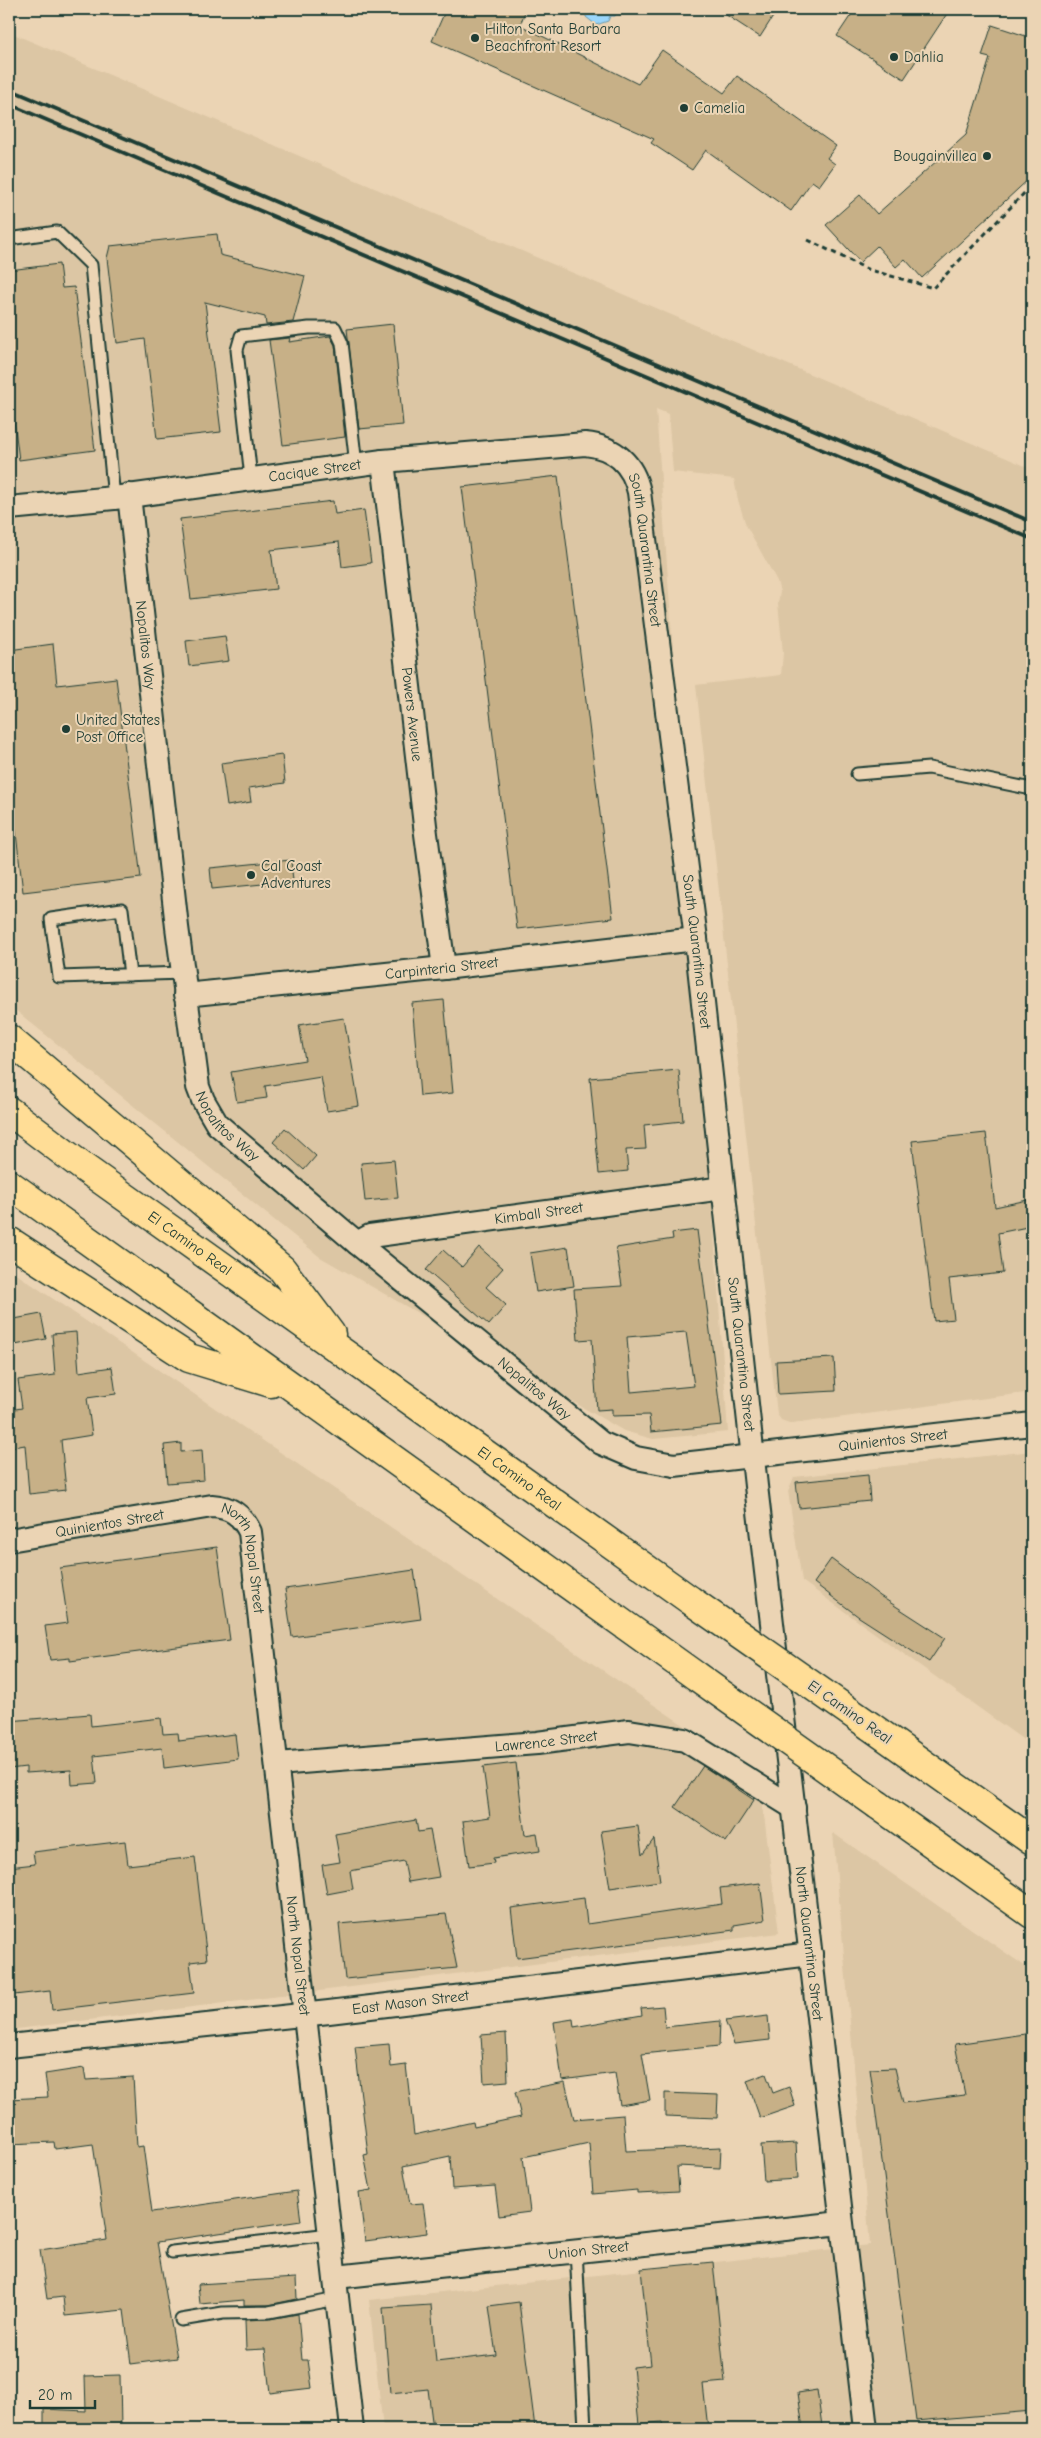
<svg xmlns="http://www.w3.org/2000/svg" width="1041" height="2438" font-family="'Comic Neue',sans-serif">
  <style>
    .built { fill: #dcc6a4 }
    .water { fill: #9ad6fb; stroke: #6999ab }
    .building { fill: #c7b087; stroke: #1f3d34; fill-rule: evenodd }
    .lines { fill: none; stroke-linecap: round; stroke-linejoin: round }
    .service-casing { stroke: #1f3d34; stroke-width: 15 }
    .minor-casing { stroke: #1f3d34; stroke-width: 26 }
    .motorway-casing { stroke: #1f3d34; stroke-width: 31 }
    .path { stroke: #1f3d34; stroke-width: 3; stroke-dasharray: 5 4; stroke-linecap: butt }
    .service { stroke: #ebd4b4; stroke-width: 11 }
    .minor { stroke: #ebd4b4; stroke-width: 22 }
    .motorway { stroke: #ffdd96; stroke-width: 28 }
    .rail { stroke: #1f3d34; stroke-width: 4 }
    .motorway-bridge-casing { stroke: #1f3d34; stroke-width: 31; stroke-linecap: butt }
    .motorway-bridge { stroke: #ffdd96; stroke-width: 28 }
    .poi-dot { fill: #1f3d34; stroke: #ebd4b4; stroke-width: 2 }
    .labels { text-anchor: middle; stroke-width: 4; stroke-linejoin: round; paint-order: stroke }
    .poi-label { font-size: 15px; fill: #1f3d34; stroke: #ebd4b4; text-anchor: start }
    .street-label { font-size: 15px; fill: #1f3d34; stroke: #ebd4b4 }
  </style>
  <rect width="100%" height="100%" fill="#ebd4b4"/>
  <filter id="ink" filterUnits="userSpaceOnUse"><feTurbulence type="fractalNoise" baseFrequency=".02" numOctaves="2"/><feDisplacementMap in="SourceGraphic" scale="10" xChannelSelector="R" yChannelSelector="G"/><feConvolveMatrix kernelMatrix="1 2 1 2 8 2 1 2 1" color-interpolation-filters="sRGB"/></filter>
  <g filter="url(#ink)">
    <g class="built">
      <path d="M 9,32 L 1032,469 L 1032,1392 L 792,1424 L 781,1420 L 777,1414 L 696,685 L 781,675 L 783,653 L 778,603 L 780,592 L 777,581 L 746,525 L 738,500 L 734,479 L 673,472 L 668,414 L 656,409 L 728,1432 L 653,1439 L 624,1431 L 320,1257 L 9,1005 Z"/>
      <path d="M 9,1269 L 759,1776 L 779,1933 L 9,2030 Z"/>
      <path d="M 1032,1451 L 1032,1746 L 802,1581 L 788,1491 L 794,1477 Z"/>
      <path d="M 833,1833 L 1032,1971 L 1032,2429 L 383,2429 L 369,2300 L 870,2245 Z"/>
    </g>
    <path class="water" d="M 586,9 L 625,9 L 623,13 L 617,11 L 615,16 L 610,16 L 608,21 L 596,25 L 586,17 Z"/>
    <g class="building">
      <path d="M 446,9 L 526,9 L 520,25 L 638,84 L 662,50 L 724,93 L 737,76 L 836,146 L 827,158 L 835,164 L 819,186 L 812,181 L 791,211 L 706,150 L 692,170 L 651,143 L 654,139 L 432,41 Z"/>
      <path d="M 717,9 L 778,9 L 760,37 Z"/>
      <path d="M 855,9 L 950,9 L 904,79 L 837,36 Z"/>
      <path d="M 992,25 L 1032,38 L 1032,176 L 922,278 L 905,259 L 896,267 L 877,246 L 860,262 L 826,225 L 860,195 L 877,214 L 966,135 L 990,58 L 982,56 Z"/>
      <path d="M 217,234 L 220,255 L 305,276 L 293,322 L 266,325 L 265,317 L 205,302 L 221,432 L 157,439 L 145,339 L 117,343 L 107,258 L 110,246 Z"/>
      <path d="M 59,264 L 62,288 L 74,287 L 95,450 L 19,460 L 9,381 L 9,270 Z"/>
      <path d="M 393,324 L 403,425 L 359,429 L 347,329 Z"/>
      <path d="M 330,336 L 335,345 L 345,437 L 283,445 L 269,340 L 290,338 L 289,342 Z"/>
      <path d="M 558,476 L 613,918 L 517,929 L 462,487 Z"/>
      <path d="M 333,501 L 335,514 L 364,510 L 371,563 L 342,567 L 339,542 L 271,550 L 276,589 L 191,599 L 180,519 Z"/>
      <path d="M 225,636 L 229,661 L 189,666 L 186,641 Z"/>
      <path d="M 53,644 L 57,685 L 116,678 L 141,878 L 23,892 L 9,774 L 9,650 Z"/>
      <path d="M 282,755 L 285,783 L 249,788 L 251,802 L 227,806 L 221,763 Z"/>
      <path d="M 291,860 L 293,881 L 212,889 L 210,868 Z"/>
      <path d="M 444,1000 L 453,1093 L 420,1096 L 412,1003 Z"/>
      <path d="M 344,1018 L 359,1106 L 327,1111 L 321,1077 L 265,1086 L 267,1098 L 237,1102 L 231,1072 L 305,1060 L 299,1025 Z"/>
      <path d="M 679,1070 L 683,1121 L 644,1125 L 646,1149 L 626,1150 L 628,1171 L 599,1174 L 590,1078 Z"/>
      <path d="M 285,1128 L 316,1156 L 304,1170 L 273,1142 Z"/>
      <path d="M 986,1133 L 995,1207 L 1032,1199 L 1032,1226 L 998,1233 L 1003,1273 L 949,1279 L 954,1319 L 934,1321 L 912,1141 Z"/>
      <path d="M 394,1160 L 398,1198 L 365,1201 L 361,1163 Z"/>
      <path d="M 697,1230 L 722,1425 L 651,1432 L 649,1415 L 612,1416 L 612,1409 L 597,1410 L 592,1339 L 578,1340 L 574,1289 L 622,1286 L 616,1248 L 673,1239 L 672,1233 ZM 686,1332 L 694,1386 L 631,1392 L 627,1337 Z"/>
      <path d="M 479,1247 L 503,1268 L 486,1287 L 506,1305 L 489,1325 L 426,1270 L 443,1250 L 462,1267 Z"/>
      <path d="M 568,1247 L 574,1286 L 536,1292 L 530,1253 Z"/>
      <path d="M 41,1314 L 46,1339 L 15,1345 L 9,1320 Z"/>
      <path d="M 76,1332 L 79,1372 L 112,1367 L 116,1394 L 87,1398 L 92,1435 L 61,1440 L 66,1490 L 29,1494 L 25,1445 L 13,1447 L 9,1410 L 22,1408 L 18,1380 L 55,1375 L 52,1334 Z"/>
      <path d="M 834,1358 L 836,1391 L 778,1394 L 776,1361 Z"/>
      <path d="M 181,1443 L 181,1452 L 202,1450 L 204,1480 L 167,1483 L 164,1445 Z"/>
      <path d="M 868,1475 L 870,1501 L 799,1508 L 796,1482 Z"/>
      <path d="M 217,1547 L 230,1640 L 70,1661 L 70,1658 L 50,1660 L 45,1626 L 68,1623 L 60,1568 Z"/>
      <path d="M 831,1559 L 880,1596 L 945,1638 L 929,1662 L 859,1617 L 814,1583 Z"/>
      <path d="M 414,1570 L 421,1619 L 292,1637 L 285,1589 Z"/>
      <path d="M 90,1714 L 91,1726 L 161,1718 L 163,1734 L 178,1733 L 179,1741 L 235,1734 L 238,1759 L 164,1768 L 162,1748 L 94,1756 L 97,1783 L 72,1785 L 71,1770 L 26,1773 L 26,1767 L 9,1769 L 9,1721 Z"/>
      <path d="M 516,1763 L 525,1835 L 537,1833 L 540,1851 L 493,1858 L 494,1863 L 469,1866 L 463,1821 L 490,1817 L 483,1767 Z"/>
      <path d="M 703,1766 L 754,1800 L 726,1842 L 675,1807 Z"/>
      <path d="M 416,1820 L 418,1832 L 430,1830 L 439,1877 L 408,1882 L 404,1861 L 350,1871 L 353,1889 L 327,1894 L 322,1865 L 340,1862 L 335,1834 Z"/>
      <path d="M 638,1826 L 642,1855 L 654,1839 L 660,1881 L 610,1888 L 601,1831 Z"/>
      <path d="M 125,1841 L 128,1865 L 195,1857 L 207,1960 L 190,1962 L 194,1993 L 52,2010 L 50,1991 L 14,1995 L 9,1950 L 9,1867 L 35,1864 L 33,1852 Z"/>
      <path d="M 760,1883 L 765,1920 L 734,1925 L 734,1930 L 517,1958 L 511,1908 L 584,1898 L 587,1924 L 722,1904 L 720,1888 Z"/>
      <path d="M 446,1914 L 457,1968 L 345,1979 L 339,1924 Z"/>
      <path d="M 663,2006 L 665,2027 L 720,2021 L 719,2046 L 642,2054 L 650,2100 L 620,2105 L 615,2073 L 562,2080 L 554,2022 L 573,2019 L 574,2027 L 642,2015 L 641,2008 Z"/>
      <path d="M 768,2016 L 770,2040 L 734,2044 L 725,2021 Z"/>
      <path d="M 506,2033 L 508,2081 L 484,2083 L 481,2035 Z"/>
      <path d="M 1032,2033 L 1032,2411 L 916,2421 L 870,2069 L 895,2068 L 903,2103 L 965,2095 L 955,2044 Z"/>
      <path d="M 389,2044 L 391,2067 L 406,2065 L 414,2135 L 473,2122 L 474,2127 L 521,2117 L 515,2092 L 565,2082 L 574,2119 L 623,2115 L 626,2151 L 721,2147 L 720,2168 L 677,2166 L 679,2191 L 637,2193 L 637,2190 L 593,2194 L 589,2143 L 523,2157 L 530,2212 L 499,2216 L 495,2186 L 452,2189 L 450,2156 L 403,2166 L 410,2204 L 423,2203 L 427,2233 L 365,2241 L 359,2192 L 371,2190 L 364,2155 L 368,2154 L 355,2047 Z"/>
      <path d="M 84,2068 L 86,2080 L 133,2077 L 137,2147 L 143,2146 L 152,2212 L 297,2191 L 301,2221 L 157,2242 L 177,2358 L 131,2364 L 124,2310 L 65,2316 L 63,2297 L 47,2299 L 40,2250 L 107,2240 L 93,2144 L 55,2149 L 54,2142 L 9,2144 L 9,2099 L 48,2097 L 45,2074 Z"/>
      <path d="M 766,2074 L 773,2093 L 789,2087 L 795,2106 L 760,2118 L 747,2081 Z"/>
      <path d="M 665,2093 L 718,2095 L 717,2118 L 665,2116 Z"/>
      <path d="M 796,2143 L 798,2179 L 764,2181 L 761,2145 Z"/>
      <path d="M 713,2262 L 725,2382 L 703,2384 L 708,2429 L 663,2429 L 662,2422 L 639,2424 L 633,2367 L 651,2365 L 641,2269 Z"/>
      <path d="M 296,2278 L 297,2299 L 268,2305 L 244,2305 L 244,2300 L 200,2304 L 198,2284 Z"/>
      <path d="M 519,2302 L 535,2428 L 433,2429 L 428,2389 L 390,2393 L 383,2308 L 431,2305 L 436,2362 L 496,2355 L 489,2306 Z"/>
      <path d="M 298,2314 L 302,2360 L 308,2360 L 312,2388 L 270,2393 L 265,2349 L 246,2350 L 245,2320 L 270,2319 Z"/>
      <path d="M 120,2375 L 121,2429 L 44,2429 L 44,2409 L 86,2411 L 85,2376 Z"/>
      <path d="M 817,2390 L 822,2426 L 803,2429 L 798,2393 Z"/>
    </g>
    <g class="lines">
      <g class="service-casing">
        <g id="service">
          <path d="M 9,239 L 57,232 L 91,265 L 114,498"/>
          <path d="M 251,478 L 237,350 L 241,336 L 309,328 L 335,328 L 342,343 L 356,465"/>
          <path d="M 857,774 L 929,768 L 1032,789"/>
          <path d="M 130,975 L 122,909 L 51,919 L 59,977 L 183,973"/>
          <path d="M 576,2249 L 585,2429"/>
          <path d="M 172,2252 L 330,2234"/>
          <path d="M 181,2320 L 223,2313 L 269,2312 L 337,2299"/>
        </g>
      </g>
      <g class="minor-casing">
        <g id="minor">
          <path id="s1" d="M 383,461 L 426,834 L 444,968"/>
          <path id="s2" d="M 129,495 L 177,927 L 198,1087 L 203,1100 L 217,1124 L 357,1243 L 601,1443 L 636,1458 L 674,1465 L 1032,1424"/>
          <path id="s3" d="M 9,508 L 114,498 L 383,461 L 585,444 C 615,447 633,464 639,492 L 696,939 L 756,1486 L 866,2429"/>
          <path id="s4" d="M 185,995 L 444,968 L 696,939"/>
          <path id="s5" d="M 357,1243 L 370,1236 L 723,1188"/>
          <path id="s6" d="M 9,1540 L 212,1506 C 231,1507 242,1515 250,1532 L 352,2429"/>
          <path id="s7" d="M 277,1764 L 537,1743 L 629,1731 L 685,1740 L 794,1808"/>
          <path id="s8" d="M 9,2046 L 329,2012 L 811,1954"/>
          <path id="s9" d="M 336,2277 L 841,2223"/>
        </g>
      </g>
      <g class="motorway-casing">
        <g id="motorway">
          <path d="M 9,1039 L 282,1269 L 331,1334"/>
          <path id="s10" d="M 9,1111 L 83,1167 L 690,1600"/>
          <path d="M 9,1184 L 696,1676"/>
          <path d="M 9,1241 L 189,1358 L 271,1383"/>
          <path d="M 870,1726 L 1032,1841"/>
          <path d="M 878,1805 L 1032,1914"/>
        </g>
      </g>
      <path class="path" d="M 808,240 L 867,269 L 933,288 L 1032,185"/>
      <use href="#service" class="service"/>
      <use href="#minor" class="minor"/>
      <use href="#motorway" class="motorway"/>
      <g class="rail">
        <path d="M 9,89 L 1032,522"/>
        <path d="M 9,104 L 1032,539"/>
      </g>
      <g class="motorway-bridge-casing">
        <g id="motorway-bridge">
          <path d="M 690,1600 L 870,1726"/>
          <path d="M 696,1676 L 878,1805"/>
        </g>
      </g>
      <use href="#motorway-bridge" class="motorway-bridge"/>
    </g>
  </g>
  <g class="poi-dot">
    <circle cx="475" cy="38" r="5"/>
    <circle cx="894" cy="57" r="5"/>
    <circle cx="684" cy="108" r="5"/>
    <circle cx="987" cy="156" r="5"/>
    <circle cx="66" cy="729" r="5"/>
    <circle cx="251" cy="875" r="5"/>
  </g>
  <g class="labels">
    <g class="poi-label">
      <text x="485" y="34">Hilton Santa Barbara<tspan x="485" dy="17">Beachfront Resort</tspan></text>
      <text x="904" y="62">Dahlia</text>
      <text x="694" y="113">Camelia</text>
      <text x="977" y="161" text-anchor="end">Bougainvillea</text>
      <text x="76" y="725">United States<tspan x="76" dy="17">Post Office</tspan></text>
      <text x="261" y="871">Cal Coast<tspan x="261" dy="17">Adventures</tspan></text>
    </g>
    <g class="street-label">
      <text dy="5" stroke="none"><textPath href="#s3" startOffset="308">Cacique Street</textPath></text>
      <text dy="5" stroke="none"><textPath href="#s3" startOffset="716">South Quarantina Street</textPath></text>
      <text dy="5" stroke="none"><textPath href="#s2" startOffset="151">Nopalitos Way</textPath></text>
      <text dy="5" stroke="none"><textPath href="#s1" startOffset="255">Powers Avenue</textPath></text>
      <text dy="5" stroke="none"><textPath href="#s3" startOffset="1121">South Quarantina Street</textPath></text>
      <text dy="5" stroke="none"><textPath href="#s4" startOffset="258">Carpinteria Street</textPath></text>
      <text dy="5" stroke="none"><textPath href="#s2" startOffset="646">Nopalitos Way</textPath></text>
      <text dy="5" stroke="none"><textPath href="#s5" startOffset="185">Kimball Street</textPath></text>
      <text dy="5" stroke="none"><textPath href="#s10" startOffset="224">El Camino Real</textPath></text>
      <text dy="5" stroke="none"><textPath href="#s3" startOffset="1526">South Quarantina Street</textPath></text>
      <text dy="5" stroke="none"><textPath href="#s2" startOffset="1051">Nopalitos Way</textPath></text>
      <text dy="5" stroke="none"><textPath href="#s2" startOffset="1434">Quinientos Street</textPath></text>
      <text dy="5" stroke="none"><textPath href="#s10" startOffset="629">El Camino Real</textPath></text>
      <text dy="5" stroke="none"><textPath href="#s6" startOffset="102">Quinientos Street</textPath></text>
      <text dy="5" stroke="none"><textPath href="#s6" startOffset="276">North Nopal Street</textPath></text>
      <text transform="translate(850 1712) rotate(35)" y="5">El Camino Real</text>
      <text dy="5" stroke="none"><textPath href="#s7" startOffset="270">Lawrence Street</textPath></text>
      <text dy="5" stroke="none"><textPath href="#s3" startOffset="2119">North Quarantina Street</textPath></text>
      <text dy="5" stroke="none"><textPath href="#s6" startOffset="681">North Nopal Street</textPath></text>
      <text dy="5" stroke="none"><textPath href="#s8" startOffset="404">East Mason Street</textPath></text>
      <text dy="5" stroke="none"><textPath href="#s9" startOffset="254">Union Street</textPath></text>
    </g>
  </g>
  <rect width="1041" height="2438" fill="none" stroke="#ebd4b4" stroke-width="30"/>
  <rect x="15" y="15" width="1011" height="2408" fill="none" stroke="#1f3d34" stroke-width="2" filter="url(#ink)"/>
  <path d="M30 2400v8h65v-8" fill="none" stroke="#1f3d34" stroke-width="2.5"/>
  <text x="38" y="2400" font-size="15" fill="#1f3d34" stroke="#ebd4b4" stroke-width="4" paint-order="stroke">20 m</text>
</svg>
